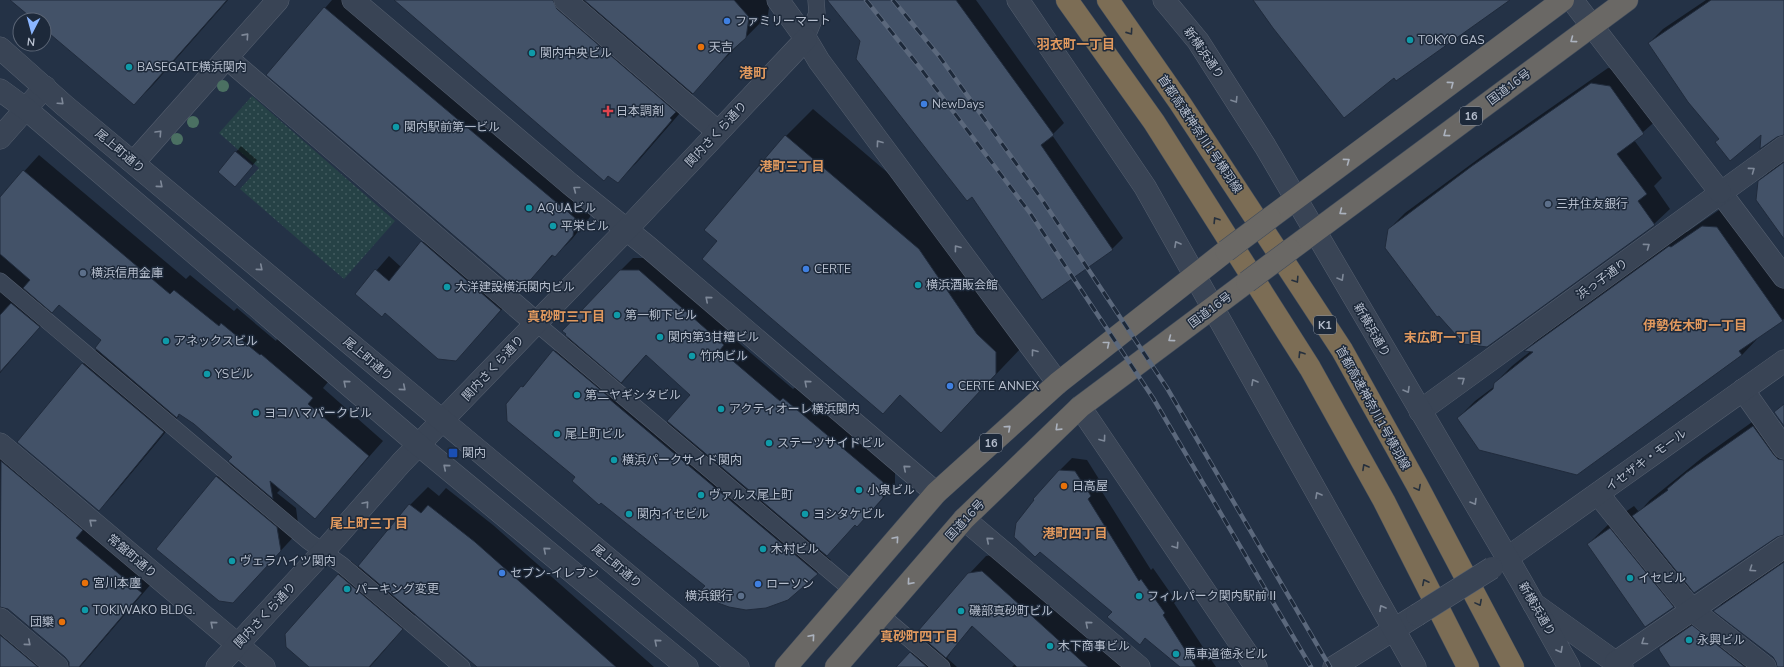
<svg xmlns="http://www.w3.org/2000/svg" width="1784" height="667" font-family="'Nunito Sans','Noto Sans JP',sans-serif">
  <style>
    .green { fill: url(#green-dots) }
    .shadow { fill: #0007; fill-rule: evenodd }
    .building { fill: #435268; stroke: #202b3c }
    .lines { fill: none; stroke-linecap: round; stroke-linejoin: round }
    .service-casing { stroke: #555f6f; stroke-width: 17 }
    .pedestrian-casing { stroke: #555f6f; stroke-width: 23 }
    .minor-casing { stroke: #555f6f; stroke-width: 23 }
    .tertiary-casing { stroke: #555f6f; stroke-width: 23 }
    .trunk-casing { stroke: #414c5c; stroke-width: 23 }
    .motorway-casing { stroke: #414c5c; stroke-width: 23 }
    .service { stroke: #394455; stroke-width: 16 }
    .pedestrian { stroke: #394455; stroke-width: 22 }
    .minor { stroke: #394455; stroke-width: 22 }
    .tertiary { stroke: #394455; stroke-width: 22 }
    .trunk { stroke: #6a6865; stroke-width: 22 }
    .motorway { stroke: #7c6d55; stroke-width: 22 }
    .rail-casing { stroke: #5b687c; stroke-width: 4.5 }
    .rail { stroke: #1d293a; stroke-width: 3; stroke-dasharray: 9; stroke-linecap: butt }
    .minor-bridge-casing { stroke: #555f6f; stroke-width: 23; stroke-linecap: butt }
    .trunk-bridge-casing { stroke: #414c5c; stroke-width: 23; stroke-linecap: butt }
    .minor-bridge { stroke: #394455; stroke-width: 22 }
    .trunk-bridge { stroke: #6a6865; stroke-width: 22 }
    .tree { fill: #4b7062 }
    .oneway { stroke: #26303d }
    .oneway2 { stroke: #7e8898 }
    .oneway3 { stroke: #abb2be }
    .shop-dot { fill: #3f7fe0; stroke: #1d293a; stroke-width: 1.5 }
    .culture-dot { fill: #0f9aa8; stroke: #1d293a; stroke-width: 1.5 }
    .food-dot { fill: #e8710a; stroke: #1d293a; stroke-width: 1.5 }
    .health-dot { fill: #e0444e; stroke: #1d293a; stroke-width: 1.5 }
    .service-dot { fill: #5c6f8a; stroke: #1d293a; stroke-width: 1.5 }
    .transit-dot { fill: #1a4fb4; stroke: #1d293a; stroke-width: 1.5 }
    .labels { text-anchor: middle; stroke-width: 3; stroke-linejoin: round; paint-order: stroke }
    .shield { fill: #1d293a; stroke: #8992a2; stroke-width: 1 }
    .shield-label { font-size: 11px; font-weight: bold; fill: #b7bfce }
    .poi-label { font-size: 12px; fill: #b7bfce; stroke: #1d293a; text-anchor: start }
    .street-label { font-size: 12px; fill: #b7bfce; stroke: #1d293a }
    .neighbourhood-label { font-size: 13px; font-weight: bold; fill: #e1995e; stroke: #1d293a }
    .quarter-label { font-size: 14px; font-weight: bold; fill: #e1995e; stroke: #1d293a }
  </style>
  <defs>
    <pattern id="green-dots" width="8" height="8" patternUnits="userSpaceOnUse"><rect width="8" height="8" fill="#264246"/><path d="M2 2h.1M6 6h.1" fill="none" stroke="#435c60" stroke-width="1.8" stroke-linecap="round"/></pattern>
  </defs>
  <rect width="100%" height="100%" fill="#243246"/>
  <path class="green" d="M 252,96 L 395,221 L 344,279 L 240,189 L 259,168 L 219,133 Z"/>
  <g class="shadow">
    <path d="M 12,0 L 228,0 L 153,85 L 134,104 L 44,27 L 44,20 L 35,20 Z"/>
    <path d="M 332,0 L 354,0 L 591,201 L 590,217 L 572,239 L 555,256 L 553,255 L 520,290 L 267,75 Z"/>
    <path d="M 396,0 L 770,0 L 768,15 L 696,88 L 692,95 L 694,97 L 640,159 L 618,182 Z"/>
    <path d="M 828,0 L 976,0 L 1064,123 L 1052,135 L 1123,238 L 1112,249 L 1043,299 L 972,196 L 861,41 Z"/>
    <path d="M 1706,0 L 1784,0 L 1784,134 L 1763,132 L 1720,138 L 1649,43 L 1663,29 Z"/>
    <path d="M 1608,68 L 1626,71 L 1659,118 L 1634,140 L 1662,178 L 1654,186 L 1670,209 L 1654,224 L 1389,229 L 1405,213 L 1489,151 Z"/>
    <path d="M 813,109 L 942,219 L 1022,347 L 941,432 L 901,394 L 883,413 L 719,241 L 705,230 L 786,136 Z"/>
    <path d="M 241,146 L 257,160 L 240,180 L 236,152 Z"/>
    <path d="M 39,155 L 186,279 L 190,275 L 234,311 L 237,308 L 276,341 L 277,339 L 328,382 L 323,388 L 383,441 L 315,518 L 281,489 L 277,493 L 296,508 L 299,531 L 233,602 L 157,549 L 217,477 L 231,462 L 234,457 L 194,424 L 180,413 L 177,415 L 179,416 L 114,494 L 99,510 L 18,442 L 83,364 L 97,349 L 102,340 L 60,304 L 0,373 L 0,198 Z"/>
    <path d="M 1784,160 L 1784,237 L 1759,182 L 1773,167 Z"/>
    <path d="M 1719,210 L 1733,211 L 1784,282 L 1784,319 L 1757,337 L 1758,338 L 1742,355 L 1577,474 L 1458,418 L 1475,401 L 1495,386 L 1495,383 L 1512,366 L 1532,350 L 1527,350 L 1542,334 L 1686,230 L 1687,232 Z"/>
    <path d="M 435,229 L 514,296 L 469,346 L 386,312 L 356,294 L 389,256 L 401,267 Z"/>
    <path d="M 633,258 L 652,258 L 736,332 L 732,337 L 793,389 L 797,386 L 895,469 L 895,485 L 870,513 L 857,526 L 855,524 L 826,556 L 831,560 L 787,600 L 706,586 L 576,477 L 507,404 L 568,337 L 620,271 ZM 647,354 L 692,394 L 667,423 L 621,384 Z"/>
    <path d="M 1769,410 L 1784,431 L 1784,534 L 1776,536 L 1692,588 L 1673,607 L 1588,544 L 1612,521 L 1634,506 L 1639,512 L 1650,500 L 1703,457 Z"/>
    <path d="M 0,443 L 157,577 L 80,667 L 0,667 ZM 2,606 L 9,609 L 66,657 L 71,665 L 64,661 L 7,613 Z"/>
    <path d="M 1072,458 L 1087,460 L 1102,484 L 1099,487 L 1151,570 L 1153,568 L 1176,601 L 1174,603 L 1216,667 L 1182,667 L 1146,637 L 1140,643 L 1113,612 L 1060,470 Z"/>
    <path d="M 428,487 L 439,496 L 446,488 L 493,525 L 654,667 L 478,667 L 416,614 L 370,667 L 310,667 L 338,574 L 351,561 L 358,567 L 410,505 Z"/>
    <path d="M 999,554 L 1124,667 L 1012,667 L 1015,664 L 973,626 L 948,653 L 950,654 L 947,658 L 957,667 L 898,667 L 925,639 L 969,574 L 986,556 Z"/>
    <path d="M 1784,558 L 1784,665 L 1715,611 L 1730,595 Z"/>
    <path d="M 1703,615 L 1756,657 L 1746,667 L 1671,667 L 1660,648 L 1671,637 Z"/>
  </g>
  <g class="building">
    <path d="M 10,0 L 227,0 L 134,105 L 44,29 L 44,20 L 34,20 Z"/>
    <path d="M 394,0 L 553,0 L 557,9 L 676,112 L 670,118 L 672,120 L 618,183 L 608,176 L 604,181 Z"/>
    <path d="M 584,0 L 734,0 L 749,17 L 746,38 L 729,53 L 693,94 Z"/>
    <path d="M 827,0 L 956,0 L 1054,135 L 1041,145 L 1113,250 L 1042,300 L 972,197 L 967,201 L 856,59 L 860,41 Z"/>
    <path d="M 1253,0 L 1510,0 L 1396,81 L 1394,78 L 1344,118 L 1273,28 Z"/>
    <path d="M 1711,0 L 1784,0 L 1784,135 L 1777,137 L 1760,149 L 1761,135 L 1730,161 L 1715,142 L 1719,139 L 1688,102 L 1648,43 Z"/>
    <path d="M 324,7 L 575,218 L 573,236 L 555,257 L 552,255 L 520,292 L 266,75 Z"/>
    <path d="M 1591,83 L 1610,86 L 1644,134 L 1617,154 L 1647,194 L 1638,201 L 1655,225 L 1487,347 L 1464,344 L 1439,316 L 1437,317 L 1385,248 L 1388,229 L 1472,166 Z"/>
    <path d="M 785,135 L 919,249 L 977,334 L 996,352 L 996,374 L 941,433 L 900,395 L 883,414 L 702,259 L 717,241 L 704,230 Z"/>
    <path d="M 235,151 L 253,166 L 235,187 L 218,172 Z"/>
    <path d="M 1784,162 L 1784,239 L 1756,200 L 1758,181 Z"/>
    <path d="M 23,170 L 170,294 L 174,290 L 219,326 L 221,323 L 260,355 L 261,354 L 313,398 L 308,404 L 369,456 L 315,519 L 270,481 L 273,499 L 228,461 L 232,457 L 194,424 L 179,414 L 177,418 L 95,348 L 101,340 L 59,305 L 52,313 L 23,288 L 30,280 L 0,254 L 0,197 Z"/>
    <path d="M 1702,226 L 1717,227 L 1783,321 L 1739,351 L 1742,355 L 1577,475 L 1479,450 L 1457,418 L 1493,389 L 1494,383 L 1533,352 L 1524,351 L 1669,246 L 1671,247 Z"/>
    <path d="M 421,241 L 501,310 L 456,361 L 438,359 L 385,313 L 382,317 L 355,294 L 375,269 L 389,281 Z"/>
    <path d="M 620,270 L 639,270 L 724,345 L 720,350 L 780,401 L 783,398 L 883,482 L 883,498 L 857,527 L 855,525 L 827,556 L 667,421 L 690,395 L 646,355 L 621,383 L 565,335 L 566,334 L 562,331 Z"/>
    <path d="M 11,303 L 40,327 L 0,372 L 0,315 Z"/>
    <path d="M 553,350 L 609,397 L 608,398 L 818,574 L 788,600 L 766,608 L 746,610 L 729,607 L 718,603 L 699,592 L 705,586 L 601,503 L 599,505 L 572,481 L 575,477 L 507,421 L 506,404 L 521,386 L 523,387 Z"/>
    <path d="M 82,363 L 164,432 L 99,511 L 17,442 Z"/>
    <path d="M 1784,404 L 1784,426 L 1774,412 Z"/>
    <path d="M 1753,426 L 1774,455 L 1778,459 L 1784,460 L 1784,535 L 1777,537 L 1694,593 L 1632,516 L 1668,490 L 1667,489 L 1686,473 Z"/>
    <path d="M 1,461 L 83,530 L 76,538 L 142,593 L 79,667 L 69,667 L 69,662 L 65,657 L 8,609 L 0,607 Z"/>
    <path d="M 1059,470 L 1075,471 L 1091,496 L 1088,499 L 1139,581 L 1141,579 L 1165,613 L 1163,615 L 1196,667 L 1180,667 L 1145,638 L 1140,645 L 1107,617 L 1112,612 L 1040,552 L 1035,557 L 1014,537 L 1016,523 L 1034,500 L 1033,499 Z"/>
    <path d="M 216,476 L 277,527 L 281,551 L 233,603 L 219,601 L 156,549 Z"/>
    <path d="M 409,504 L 421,513 L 428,505 L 475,542 L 616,667 L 477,667 L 358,566 Z"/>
    <path d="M 1610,528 L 1674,607 L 1645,627 L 1587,544 Z"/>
    <path d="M 1784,562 L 1784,667 L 1777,667 L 1776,662 L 1773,657 L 1713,611 Z"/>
    <path d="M 982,571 L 1011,597 L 1088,667 L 1017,667 L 972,626 L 946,658 L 923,638 L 924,637 L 918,631 L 968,573 Z"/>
    <path d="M 338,574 L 403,629 L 369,667 L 309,667 L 286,647 L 285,634 Z"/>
    <path d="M 1692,625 L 1745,667 L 1670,667 L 1659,650 L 1659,648 Z"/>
    <path d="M 0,635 L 38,667 L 0,667 Z"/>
    <path d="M 910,652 L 927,667 L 896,667 Z"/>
  </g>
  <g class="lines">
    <g class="service-casing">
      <g id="service">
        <path d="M 806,39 L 817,13 L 816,0"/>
        <path d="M 0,281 L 308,541 L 342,565 L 462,667"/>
        <path d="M 536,323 L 852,590"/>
        <path d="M 881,615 L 942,667"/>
      </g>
    </g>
    <g class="pedestrian-casing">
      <g id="pedestrian">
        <path d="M 1720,192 L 1784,277"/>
        <path d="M 1743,390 L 1784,448"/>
        <path d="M 1598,494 L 1692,610 L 1765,667"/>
        <path d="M 1507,558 L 1784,361"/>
      </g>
    </g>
    <g class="minor-casing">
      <g id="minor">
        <path d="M 353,0 L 570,184 L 648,247 L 936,493"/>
        <path d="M 565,0 L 718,132"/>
        <path d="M 778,0 L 806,39 L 819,61 L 1058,383"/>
        <path d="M 227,58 L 536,323"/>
        <path d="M 0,138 L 45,87"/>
        <path d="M 134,162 L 278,0"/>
        <path d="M 1080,407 L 1256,667"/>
        <path d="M 1420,411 L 1784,147"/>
        <path d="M 0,444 L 264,667"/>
        <path d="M 964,519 L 1139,667"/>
        <path d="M 1534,604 L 1622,667"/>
        <path d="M 0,619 L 57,667"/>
        <path d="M 1616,662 L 1784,547"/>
        <path d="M 217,667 L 323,552 L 401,463 L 627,229 L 806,39"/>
        <path d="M 1334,667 L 1417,615"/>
      </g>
    </g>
    <g class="tertiary-casing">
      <g id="tertiary">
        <path d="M 1018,0 L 1145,187 L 1415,667"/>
        <path d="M 1164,0 L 1198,41 L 1265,146 L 1522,583 L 1569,667"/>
        <path d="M 1572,0 L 1720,192"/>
        <path d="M 0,48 L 65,106 L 738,667"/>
        <path d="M 0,90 L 26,109 L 420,446 L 687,667"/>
      </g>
    </g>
    <g class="trunk-casing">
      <g id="trunk">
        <path d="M 1270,218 L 1563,0"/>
        <path d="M 1290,250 L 1627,0"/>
        <path d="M 786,667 L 936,493 L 1058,383 L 1226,251"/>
        <path d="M 836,667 L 964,519 L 1080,407 L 1247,282"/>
      </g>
    </g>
    <g class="motorway-casing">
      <g id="motorway">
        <path d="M 1067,0 L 1154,122 L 1310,368 L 1384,501 L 1468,667"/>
        <path d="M 1108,0 L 1180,103 L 1342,350 L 1417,485 L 1513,667"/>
      </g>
    </g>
    <use href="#service" class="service"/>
    <use href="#pedestrian" class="pedestrian"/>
    <use href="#minor" class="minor"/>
    <use href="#tertiary" class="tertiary"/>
    <use href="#trunk" class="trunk"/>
    <use href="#motorway" class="motorway"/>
    <g class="rail-casing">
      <g id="rail">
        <path d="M 866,0 L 921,69 L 1030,213 L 1153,398 L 1311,667"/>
        <path d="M 893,0 L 939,56 L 1043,201 L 1167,388 L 1330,667"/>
      </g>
    </g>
    <use href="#rail" class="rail"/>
    <g class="minor-bridge-casing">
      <path id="minor-bridge" d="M 1417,615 L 1492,568"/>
    </g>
    <g class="trunk-bridge-casing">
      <g id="trunk-bridge">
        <path d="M 1226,251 L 1270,218"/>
        <path d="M 1247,282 L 1290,250"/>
      </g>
    </g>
    <use href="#minor-bridge" class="minor-bridge"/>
    <use href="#trunk-bridge" class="trunk-bridge"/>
  </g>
  <g class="tree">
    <circle cx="223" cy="86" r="6"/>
    <circle cx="193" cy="122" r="6"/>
    <circle cx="177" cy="139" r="6"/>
  </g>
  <defs><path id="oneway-chevron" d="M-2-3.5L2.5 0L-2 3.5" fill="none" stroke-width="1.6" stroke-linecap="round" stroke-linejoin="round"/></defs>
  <g class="oneway">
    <use href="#oneway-chevron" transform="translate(1130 32) rotate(55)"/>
    <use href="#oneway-chevron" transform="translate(1216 220) rotate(-122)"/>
    <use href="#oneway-chevron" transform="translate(1296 280) rotate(57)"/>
    <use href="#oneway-chevron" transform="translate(1301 354) rotate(-122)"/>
    <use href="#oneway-chevron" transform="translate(1365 467) rotate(-119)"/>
    <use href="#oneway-chevron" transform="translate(1418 488) rotate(62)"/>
    <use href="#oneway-chevron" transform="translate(1425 582) rotate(-117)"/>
    <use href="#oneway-chevron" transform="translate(1479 603) rotate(62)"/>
  </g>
  <g class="oneway2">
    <use href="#oneway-chevron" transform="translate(246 36) rotate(-48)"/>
    <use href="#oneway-chevron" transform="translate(1235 100) rotate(58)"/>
    <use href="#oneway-chevron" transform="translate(61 102) rotate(42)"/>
    <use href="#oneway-chevron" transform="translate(159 133) rotate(-47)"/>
    <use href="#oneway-chevron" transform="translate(879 143) rotate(-126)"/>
    <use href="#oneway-chevron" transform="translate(1752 170) rotate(-36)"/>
    <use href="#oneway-chevron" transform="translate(160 185) rotate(40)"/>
    <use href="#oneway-chevron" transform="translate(576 189) rotate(-142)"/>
    <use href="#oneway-chevron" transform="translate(1177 244) rotate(-119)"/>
    <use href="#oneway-chevron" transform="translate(1647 246) rotate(-36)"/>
    <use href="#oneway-chevron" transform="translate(957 248) rotate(-127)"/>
    <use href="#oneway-chevron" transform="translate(260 268) rotate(40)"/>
    <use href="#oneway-chevron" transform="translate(1341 278) rotate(60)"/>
    <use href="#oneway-chevron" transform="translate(708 299) rotate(-139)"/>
    <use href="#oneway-chevron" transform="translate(1034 352) rotate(-127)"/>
    <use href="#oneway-chevron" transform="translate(1462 380) rotate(-36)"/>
    <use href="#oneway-chevron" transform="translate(1254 382) rotate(-119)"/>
    <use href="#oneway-chevron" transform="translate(346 383) rotate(-140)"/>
    <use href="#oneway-chevron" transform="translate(807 383) rotate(-139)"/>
    <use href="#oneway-chevron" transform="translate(403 388) rotate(40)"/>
    <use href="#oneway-chevron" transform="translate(1407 390) rotate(60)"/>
    <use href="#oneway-chevron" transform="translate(1103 439) rotate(54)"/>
    <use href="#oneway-chevron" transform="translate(446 467) rotate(-140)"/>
    <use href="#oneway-chevron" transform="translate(906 468) rotate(-139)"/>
    <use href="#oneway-chevron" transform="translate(1318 495) rotate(-119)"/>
    <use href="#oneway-chevron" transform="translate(1474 502) rotate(59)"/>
    <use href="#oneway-chevron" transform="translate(366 504) rotate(-49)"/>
    <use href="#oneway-chevron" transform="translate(92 522) rotate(-140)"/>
    <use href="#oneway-chevron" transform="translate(989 540) rotate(-140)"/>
    <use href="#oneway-chevron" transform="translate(1176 546) rotate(56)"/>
    <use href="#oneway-chevron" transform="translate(546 550) rotate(-140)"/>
    <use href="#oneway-chevron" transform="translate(1752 569) rotate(146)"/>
    <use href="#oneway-chevron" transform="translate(1382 608) rotate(-119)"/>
    <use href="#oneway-chevron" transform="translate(213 624) rotate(-140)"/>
    <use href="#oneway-chevron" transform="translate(1088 624) rotate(-140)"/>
    <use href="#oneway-chevron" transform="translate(657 642) rotate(-140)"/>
    <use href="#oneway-chevron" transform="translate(1644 642) rotate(146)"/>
    <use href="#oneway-chevron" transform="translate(28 643) rotate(40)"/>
    <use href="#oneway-chevron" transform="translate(1560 650) rotate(61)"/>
  </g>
  <g class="oneway3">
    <use href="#oneway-chevron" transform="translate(1573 40) rotate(143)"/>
    <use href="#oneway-chevron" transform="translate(1451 84) rotate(-37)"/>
    <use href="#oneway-chevron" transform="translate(1446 134) rotate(143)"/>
    <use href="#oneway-chevron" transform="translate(1347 161) rotate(-36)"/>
    <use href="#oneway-chevron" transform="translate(1342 212) rotate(143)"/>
    <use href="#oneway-chevron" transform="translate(1171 339) rotate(143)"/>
    <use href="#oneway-chevron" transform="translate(1107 344) rotate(-39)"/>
    <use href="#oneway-chevron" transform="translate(1008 428) rotate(-42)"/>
    <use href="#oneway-chevron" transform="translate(1058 428) rotate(136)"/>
    <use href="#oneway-chevron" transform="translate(896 539) rotate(-49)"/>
    <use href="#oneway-chevron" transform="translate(910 582) rotate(131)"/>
    <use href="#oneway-chevron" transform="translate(812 637) rotate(-49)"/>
  </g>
  <g class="shop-dot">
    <circle cx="727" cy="21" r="4"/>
    <circle cx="924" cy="104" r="4"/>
    <circle cx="806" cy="269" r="4"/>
    <circle cx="950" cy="386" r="4"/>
    <circle cx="502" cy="573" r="4"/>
    <circle cx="758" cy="584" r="4"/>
  </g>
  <g class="culture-dot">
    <circle cx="1410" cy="40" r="4"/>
    <circle cx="532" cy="53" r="4"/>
    <circle cx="129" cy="67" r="4"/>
    <circle cx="396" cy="127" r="4"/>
    <circle cx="529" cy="208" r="4"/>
    <circle cx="553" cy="226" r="4"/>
    <circle cx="918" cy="285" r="4"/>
    <circle cx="447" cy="287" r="4"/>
    <circle cx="617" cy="315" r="4"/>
    <circle cx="660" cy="337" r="4"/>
    <circle cx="166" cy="341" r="4"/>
    <circle cx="692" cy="356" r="4"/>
    <circle cx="207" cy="374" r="4"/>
    <circle cx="577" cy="395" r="4"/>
    <circle cx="721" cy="409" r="4"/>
    <circle cx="256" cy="413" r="4"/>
    <circle cx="557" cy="434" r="4"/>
    <circle cx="769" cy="443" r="4"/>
    <circle cx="614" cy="460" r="4"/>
    <circle cx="859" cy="490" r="4"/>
    <circle cx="701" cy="495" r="4"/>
    <circle cx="629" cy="514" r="4"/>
    <circle cx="805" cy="514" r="4"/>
    <circle cx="763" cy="549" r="4"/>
    <circle cx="232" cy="561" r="4"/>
    <circle cx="1630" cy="578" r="4"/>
    <circle cx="347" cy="589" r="4"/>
    <circle cx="1139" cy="596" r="4"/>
    <circle cx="85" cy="610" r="4"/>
    <circle cx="961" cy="611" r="4"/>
    <circle cx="1689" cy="640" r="4"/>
    <circle cx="1050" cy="646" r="4"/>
    <circle cx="1176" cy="654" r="4"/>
  </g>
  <g class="food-dot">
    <circle cx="701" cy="47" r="4"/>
    <circle cx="1064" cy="486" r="4"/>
    <circle cx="85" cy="583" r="4"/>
    <circle cx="62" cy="622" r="4"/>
  </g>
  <path class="health-dot" d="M606 105h4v4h4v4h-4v4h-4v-4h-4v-4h4z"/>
  <g class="service-dot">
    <circle cx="1548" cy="204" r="4"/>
    <circle cx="83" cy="273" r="4"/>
    <circle cx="741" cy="596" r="4"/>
  </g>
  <rect class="transit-dot" x="448" y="448" width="10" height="10" rx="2"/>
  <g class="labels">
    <g class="shield">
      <rect x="1460" y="107" width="22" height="18" rx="3"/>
      <rect x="1314" y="316" width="22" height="18" rx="3"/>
      <rect x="980" y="434" width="22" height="18" rx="3"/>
    </g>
    <g class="shield-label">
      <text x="1471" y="120">16</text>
      <text x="1325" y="329">K1</text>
      <text x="991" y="447">16</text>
    </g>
    <g class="poi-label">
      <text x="735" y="25">ファミリーマート</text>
      <text x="1418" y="44">TOKYO GAS</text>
      <text x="709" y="51">天吉</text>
      <text x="540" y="57">関内中央ビル</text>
      <text x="137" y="71">BASEGATE横浜関内</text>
      <text x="932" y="108">NewDays</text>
      <text x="616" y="115">日本調剤</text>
      <text x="404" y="131">関内駅前第一ビル</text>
      <text x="1556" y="208">三井住友銀行</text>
      <text x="537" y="212">AQUAビル</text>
      <text x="561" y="230">平栄ビル</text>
      <text x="814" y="273">CERTE</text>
      <text x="91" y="277">横浜信用金庫</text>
      <text x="926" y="289">横浜酒販会館</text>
      <text x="455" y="291">大洋建設横浜関内ビル</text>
      <text x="625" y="319">第一柳下ビル</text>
      <text x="668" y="341">関内第3甘糟ビル</text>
      <text x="174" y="345">アネックスビル</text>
      <text x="700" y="360">竹内ビル</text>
      <text x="215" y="378">YSビル</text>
      <text x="958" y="390">CERTE ANNEX</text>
      <text x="585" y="399">第二ヤギシタビル</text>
      <text x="729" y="413">アクティオーレ横浜関内</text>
      <text x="264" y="417">ヨコハマパークビル</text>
      <text x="565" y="438">尾上町ビル</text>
      <text x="777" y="447">ステーツサイドビル</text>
      <text x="462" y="457">関内</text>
      <text x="622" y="464">横浜パークサイド関内</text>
      <text x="1072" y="490">日高屋</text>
      <text x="867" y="494">小泉ビル</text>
      <text x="709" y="499">ヴァルス尾上町</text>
      <text x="637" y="518">関内イセビル</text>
      <text x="813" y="518">ヨシタケビル</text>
      <text x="771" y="553">木村ビル</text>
      <text x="240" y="565">ヴェラハイツ関内</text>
      <text x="510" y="577">セブン-イレブン</text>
      <text x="1638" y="582">イセビル</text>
      <text x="93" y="587">宮川本廛</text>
      <text x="766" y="588">ローソン</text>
      <text x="355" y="593">パーキング変更</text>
      <text x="733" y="600" text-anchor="end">横浜銀行</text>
      <text x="1147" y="600">フィルパーク関内駅前Ⅱ</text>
      <text x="93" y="614">TOKIWAKO BLDG.</text>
      <text x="969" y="615">磯部真砂町ビル</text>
      <text x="54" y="626" text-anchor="end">団欒</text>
      <text x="1697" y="644">永興ビル</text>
      <text x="1058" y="650">木下商事ビル</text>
      <text x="1184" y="658">馬車道徳永ビル</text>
    </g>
    <g class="street-label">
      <text transform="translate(1204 53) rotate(55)" y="4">新横浜通り</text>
      <text transform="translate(1509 87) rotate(-37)" y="4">国道16号</text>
      <text transform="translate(716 134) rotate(-47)" y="4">関内さくら通り</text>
      <text transform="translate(1200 134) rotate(56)" y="4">首都高速神奈川1号横羽線</text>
      <text transform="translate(120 151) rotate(40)" y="4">尾上町通り</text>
      <text transform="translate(1602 279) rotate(-36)" y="4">浜っ子通り</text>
      <text transform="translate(1210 310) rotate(-37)" y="4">国道16号</text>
      <text transform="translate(1372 330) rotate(60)" y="4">新横浜通り</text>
      <text transform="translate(368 359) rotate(40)" y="4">尾上町通り</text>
      <text transform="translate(493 368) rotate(-47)" y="4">関内さくら通り</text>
      <text transform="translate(1373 408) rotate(61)" y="4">首都高速神奈川1号横羽線</text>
      <text transform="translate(1646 460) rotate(-36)" y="4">イセザキ・モール</text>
      <text transform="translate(965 520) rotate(-47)" y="4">国道16号</text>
      <text transform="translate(132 556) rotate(40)" y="4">常盤町通り</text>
      <text transform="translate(617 566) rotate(40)" y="4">尾上町通り</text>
      <text transform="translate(1537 609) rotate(60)" y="4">新横浜通り</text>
      <text transform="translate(265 615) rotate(-47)" y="4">関内さくら通り</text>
    </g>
    <g class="neighbourhood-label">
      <text x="1076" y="49">羽衣町一丁目</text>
      <text x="792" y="171">港町三丁目</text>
      <text x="566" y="321">真砂町三丁目</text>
      <text x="1695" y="330">伊勢佐木町一丁目</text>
      <text x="1443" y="342">末広町一丁目</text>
      <text x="369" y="528">尾上町三丁目</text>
      <text x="1075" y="538">港町四丁目</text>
      <text x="919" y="641">真砂町四丁目</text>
    </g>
    <g class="quarter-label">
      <text x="753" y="78">港町</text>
    </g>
  </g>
  <g transform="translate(32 32) rotate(186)"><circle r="19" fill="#1d293a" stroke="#5b6575"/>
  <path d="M0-3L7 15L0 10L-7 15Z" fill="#8bb6ff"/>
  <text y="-6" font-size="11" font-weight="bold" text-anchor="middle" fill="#b7bfce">N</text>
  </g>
</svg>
